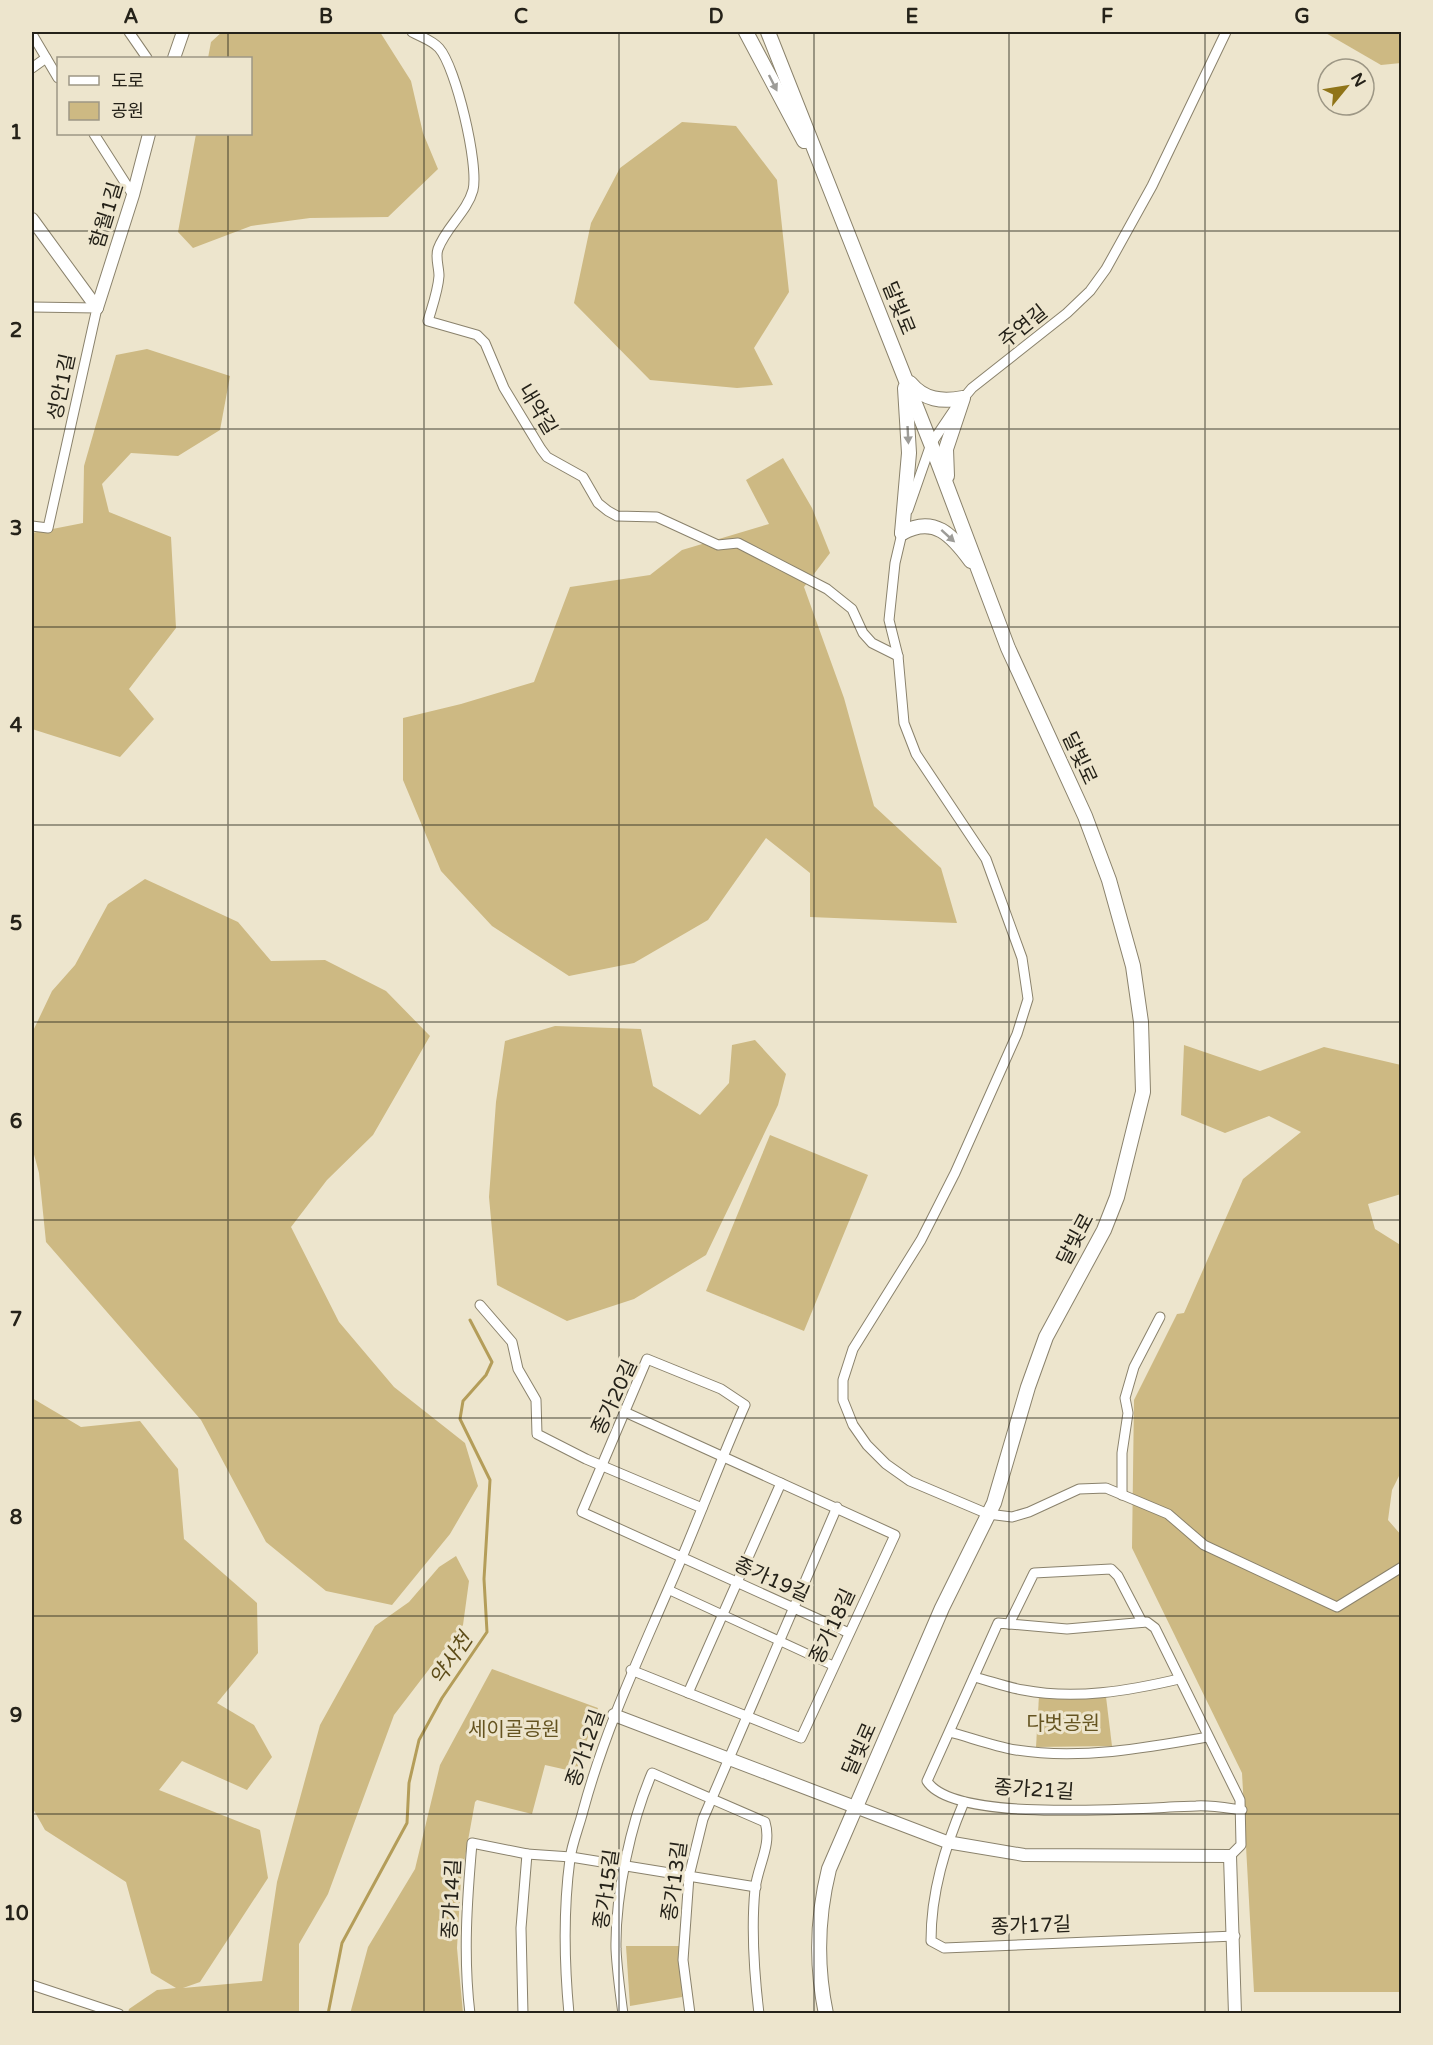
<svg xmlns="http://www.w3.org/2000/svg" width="1433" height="2045" font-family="'Varela Round','Noto Sans KR',sans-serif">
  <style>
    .green { fill: #cdb983 }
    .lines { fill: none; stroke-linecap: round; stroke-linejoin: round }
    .stream { stroke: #b49d59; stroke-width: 3 }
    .pedestrian-casing { stroke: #8a826c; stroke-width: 10 }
    .minor-casing { stroke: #8a826c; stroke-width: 11 }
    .tertiary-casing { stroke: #8a826c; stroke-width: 14 }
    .secondary-casing { stroke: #8a826c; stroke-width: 16 }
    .pedestrian { stroke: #fff; stroke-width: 8 }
    .minor { stroke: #fff; stroke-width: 9 }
    .tertiary { stroke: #fff; stroke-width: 12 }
    .secondary { stroke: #fff; stroke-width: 14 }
    .oneway { fill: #9d9c98 }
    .grid { fill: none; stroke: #252219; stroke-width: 1.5; stroke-opacity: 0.55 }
    .labels { text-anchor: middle; stroke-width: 6; stroke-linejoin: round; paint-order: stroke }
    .street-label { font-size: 20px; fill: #252219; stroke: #ede5cd }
    .park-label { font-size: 20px; fill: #655421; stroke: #ede5cd }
    .water-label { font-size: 21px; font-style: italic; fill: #5d4c18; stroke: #ede5cd }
    .neatline { fill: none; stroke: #252219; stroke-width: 2 }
    .grid-label { font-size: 20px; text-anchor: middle; font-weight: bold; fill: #252219 }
  </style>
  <rect width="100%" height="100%" fill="#ede5cd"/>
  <g class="green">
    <path d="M 222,32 L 380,32 L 411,81 L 423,133 L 438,169 L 388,217 L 310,218 L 251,226 L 193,248 L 178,232 L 196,134 L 250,134 L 250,58 L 208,58 L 211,42 Z"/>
    <path d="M 1324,32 L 1401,32 L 1401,63 L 1381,65 Z"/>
    <path d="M 682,122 L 736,126 L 777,180 L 789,292 L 754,348 L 773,385 L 737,388 L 650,380 L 574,303 L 591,223 L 620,168 Z"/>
    <path d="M 147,349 L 230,376 L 220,430 L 178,456 L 131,453 L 102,484 L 109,512 L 171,537 L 176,628 L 129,689 L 154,719 L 120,757 L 32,729 L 32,533 L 83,523 L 84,466 L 116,355 Z"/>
    <path d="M 783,458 L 812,508 L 830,553 L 804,587 L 844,698 L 874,806 L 941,868 L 957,923 L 810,917 L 810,873 L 766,838 L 708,920 L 634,963 L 569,976 L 492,926 L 441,871 L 403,780 L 403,718 L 461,704 L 534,682 L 570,587 L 650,575 L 682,550 L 769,524 L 746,480 Z"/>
    <path d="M 145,879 L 238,922 L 271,961 L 325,960 L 386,991 L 430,1036 L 373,1135 L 327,1180 L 291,1227 L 339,1322 L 394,1387 L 465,1443 L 478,1486 L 450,1534 L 392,1605 L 326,1591 L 266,1542 L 201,1420 L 46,1242 L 39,1173 L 32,1147 L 32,1033 L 52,991 L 75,965 L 108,904 Z"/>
    <path d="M 555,1026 L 641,1029 L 653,1086 L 700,1115 L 729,1083 L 732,1045 L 755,1040 L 786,1074 L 778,1105 L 706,1255 L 634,1299 L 567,1321 L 497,1285 L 489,1197 L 496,1102 L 505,1041 Z"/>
    <path d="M 1184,1045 L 1260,1071 L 1324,1047 L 1401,1065 L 1401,1194 L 1368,1204 L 1375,1229 L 1402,1246 L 1401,1472 L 1392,1490 L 1388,1520 L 1402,1536 L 1401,1992 L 1254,1992 L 1242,1773 L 1132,1548 L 1134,1400 L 1177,1314 L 1184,1313 L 1243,1179 L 1301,1132 L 1269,1116 L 1225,1133 L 1181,1115 Z"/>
    <path d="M 770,1135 L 868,1175 L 804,1331 L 706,1291 Z"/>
    <path d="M 32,1398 L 81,1427 L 140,1421 L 178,1469 L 184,1539 L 257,1603 L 258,1653 L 217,1703 L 254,1725 L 272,1757 L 247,1790 L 182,1761 L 159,1790 L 260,1830 L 268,1878 L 200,1982 L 183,1988 L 262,1981 L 277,1882 L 320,1725 L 375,1626 L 409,1602 L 439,1567 L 456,1556 L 469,1581 L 463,1625 L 394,1715 L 328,1894 L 299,1944 L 299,2013 L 128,2013 L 129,2009 L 157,1990 L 176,1988 L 151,1973 L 126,1882 L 45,1830 L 32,1807 Z"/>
    <path d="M 492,1669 L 598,1708 L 576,1772 L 545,1765 L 532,1814 L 477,1800 L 475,1802 L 461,1879 L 457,1948 L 463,2013 L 350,2014 L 368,1947 L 415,1869 L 440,1765 Z"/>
    <path d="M 1039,1696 L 1106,1697 L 1112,1746 L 1036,1747 Z"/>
    <path d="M 626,1946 L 679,1946 L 682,1997 L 630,2006 Z"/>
  </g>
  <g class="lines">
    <path class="stream" d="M 328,2014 L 342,1943 L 407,1823 L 409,1783 L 419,1740 L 442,1698 L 487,1632 L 484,1579 L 490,1480 L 460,1419 L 463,1401 L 486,1375 L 492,1362 L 470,1320"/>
    <g class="pedestrian-casing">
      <path id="pedestrian" d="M 669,1590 L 834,1666"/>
    </g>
    <g class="minor-casing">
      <g id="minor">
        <path d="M 129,32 L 147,58"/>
        <path d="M 412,32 C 421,37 432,40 439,48 C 456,67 479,165 473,190 C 467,212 446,227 438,249 C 435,257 439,267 439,276 C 438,291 432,307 428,321 L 477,335 L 485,343 L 504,388 L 541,449 L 547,457 L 583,477 L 598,503 L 608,511 L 617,516 L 657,517 L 718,545 L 738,543 L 827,589 L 852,609 L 863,633 L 872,643 L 898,656"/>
        <path d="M 32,34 L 58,78"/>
        <path d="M 32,68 L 46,58"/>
        <path d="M 94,134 L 133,195"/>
        <path d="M 32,307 L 97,308 L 48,528 L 32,526"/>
        <path d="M 908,510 L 931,444 L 956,407 L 972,388 L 1067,313 L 1090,291 L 1106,269 L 1152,186 L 1226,32"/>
        <path d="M 903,529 L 895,563 L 889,620 L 898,656 L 904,723 L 916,754 L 986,859 L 1022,958 L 1028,999 L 1017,1034 L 955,1173 L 921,1240 L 853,1349 L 843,1380 L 843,1400 L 853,1425 L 867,1445 L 886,1464 L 910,1481 L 988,1514 L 1012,1517 L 1029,1512 L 1079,1489 L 1106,1488 L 1168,1514 L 1204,1545 L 1337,1607 L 1402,1567"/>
        <path d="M 480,1305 L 512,1342 L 518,1369 L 536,1400 L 537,1434 L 586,1459 L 702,1508"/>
        <path d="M 627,1413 L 895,1535 L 801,1738 L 631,1670"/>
        <path d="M 1122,1495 L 1122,1453 L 1128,1413 L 1125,1398 L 1134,1367 L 1160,1317"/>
        <path d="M 1009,1624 L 1034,1573 L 1111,1569 L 1118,1576 L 1142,1622"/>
        <path d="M 974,1677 C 990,1681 1006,1687 1023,1690 C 1075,1700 1128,1691 1179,1679"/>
        <path d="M 688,1693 L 781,1483"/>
        <path d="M 950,1732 C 972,1738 993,1746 1016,1750 C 1079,1760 1146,1748 1208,1737"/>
        <path d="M 964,1802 C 945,1847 931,1892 931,1941 L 944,1948 L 1235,1936"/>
        <path d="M 527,1854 L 571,1857 L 756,1887"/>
        <path d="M 1230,1856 L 1241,1845 L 1240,1800 L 1155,1628 L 1147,1622 L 1067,1629 L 998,1623 L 927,1781 C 954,1825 1146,1807 1196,1806 C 1211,1805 1227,1808 1242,1810"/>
        <path d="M 32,1985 L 119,2014"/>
        <path d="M 470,2014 C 463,1956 467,1900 472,1843 L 527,1854 L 521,1928 L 523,2014"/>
        <path d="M 569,2014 C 564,1961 563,1911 570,1859 C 572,1843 579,1827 583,1811 C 604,1733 636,1664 668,1590 C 695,1529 718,1466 745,1405 L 721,1389 L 647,1359 L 582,1512 L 849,1633"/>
        <path d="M 623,2014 C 620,1992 617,1970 616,1949 C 615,1895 631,1822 652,1773 L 765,1822 C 772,1845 758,1865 755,1889 C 751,1930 754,1972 759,2014"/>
        <path d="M 690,2014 L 683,1960 L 689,1876 L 703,1819 L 837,1507"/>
      </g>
    </g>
    <g class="tertiary-casing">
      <g id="tertiary">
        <path d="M 174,58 L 183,32"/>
        <path d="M 32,219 L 97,308"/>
        <path d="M 97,308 L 133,195 L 149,134"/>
        <path d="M 614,1715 L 947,1842 L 1024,1855 L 1230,1856 L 1235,2014"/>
      </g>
    </g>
    <g class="secondary-casing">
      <g id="secondary">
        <path d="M 746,32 L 804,141"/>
        <path d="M 768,32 L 931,444 L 1008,648 L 1085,816 L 1109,880 L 1133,966 L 1141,1022 L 1143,1092 L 1117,1197 L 1104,1230 L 1046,1337 L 1028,1387 L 994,1503 L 942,1608 L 829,1869 C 817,1917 816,1966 826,2014"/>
        <path d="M 910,383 C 924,400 942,402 963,398 L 946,449 L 947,476"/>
        <path d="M 902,533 L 909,453 L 905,388"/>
        <path d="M 902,533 C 934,515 952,535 971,561"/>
      </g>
    </g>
    <use href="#pedestrian" class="pedestrian"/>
    <use href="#minor" class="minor"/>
    <use href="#tertiary" class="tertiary"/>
    <use href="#secondary" class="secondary"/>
  </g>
  <defs><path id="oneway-solid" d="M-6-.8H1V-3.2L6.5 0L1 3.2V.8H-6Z" transform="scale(1.5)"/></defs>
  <g class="oneway">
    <use href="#oneway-solid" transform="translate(773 83) rotate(63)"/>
    <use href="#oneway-solid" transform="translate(908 435) rotate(87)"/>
    <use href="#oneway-solid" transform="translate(948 536) rotate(42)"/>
  </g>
  <path class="grid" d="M 228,32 L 228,58M 424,32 L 424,2014M 619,32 L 619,2014M 814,32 L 814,2014M 1009,32 L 1009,2014M 1205,32 L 1205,2014M 228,134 L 228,2014M 32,231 L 1402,231M 32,429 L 1402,429M 32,627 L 1402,627M 32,825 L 1402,825M 32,1022 L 1402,1022M 32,1220 L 1402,1220M 32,1418 L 1402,1418M 32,1616 L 1402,1616M 32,1814 L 1402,1814"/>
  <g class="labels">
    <g class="street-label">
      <text transform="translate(106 215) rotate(-73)" y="7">함월1길</text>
      <text transform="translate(899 308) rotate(68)" y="7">달빛로</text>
      <text transform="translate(1023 326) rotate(-39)" y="7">주연길</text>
      <text transform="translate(61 387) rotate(-78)" y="7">성안1길</text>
      <text transform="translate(538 409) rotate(59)" y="7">내약길</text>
      <text transform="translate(1080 758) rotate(65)" y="7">달빛로</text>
      <text transform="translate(1075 1239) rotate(-62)" y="7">달빛로</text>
      <text transform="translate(614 1397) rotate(-65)" y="7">종가20길</text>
      <text transform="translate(772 1579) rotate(24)" y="7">종가19길</text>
      <text transform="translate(832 1626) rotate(-65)" y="7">종가18길</text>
      <text transform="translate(585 1748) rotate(-71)" y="7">종가12길</text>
      <text transform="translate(859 1749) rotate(-66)" y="7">달빛로</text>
      <text transform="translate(1034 1789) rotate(4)" y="7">종가21길</text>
      <text transform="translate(674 1881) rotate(-82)" y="7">종가13길</text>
      <text transform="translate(606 1889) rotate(-82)" y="7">종가15길</text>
      <text transform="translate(451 1899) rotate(-87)" y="7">종가14길</text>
      <text transform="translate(1031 1925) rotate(-2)" y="7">종가17길</text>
    </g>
    <g class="park-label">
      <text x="1063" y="1730">다벗공원</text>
      <text x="514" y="1736">세이골공원</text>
    </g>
    <g class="water-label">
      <text transform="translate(451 1659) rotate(-56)" y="7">약사천</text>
    </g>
  </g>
  <rect width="1433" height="2045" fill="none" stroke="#ede5cd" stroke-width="66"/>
  <rect x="57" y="57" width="195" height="78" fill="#ede5cd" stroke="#9d9785" stroke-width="1.5"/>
  <rect x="69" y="76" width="30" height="9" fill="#ffffff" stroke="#9d9785" stroke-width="1.5"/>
  <text x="111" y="87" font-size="18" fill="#252219">도로</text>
  <rect x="69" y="102" width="30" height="18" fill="#cdb983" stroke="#9d9785" stroke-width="1.5"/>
  <text x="111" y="117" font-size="18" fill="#252219">공원</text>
  <g transform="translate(1346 87) rotate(60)"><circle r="28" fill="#ede5cd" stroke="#9d9785" stroke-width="1.5"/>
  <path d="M0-4.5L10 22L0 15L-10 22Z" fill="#8f7418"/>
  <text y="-9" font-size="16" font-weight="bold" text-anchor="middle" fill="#252219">N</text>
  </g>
  <rect x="33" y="33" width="1367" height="1979" class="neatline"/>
  <g class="grid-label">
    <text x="131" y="23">A</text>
    <text x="326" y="23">B</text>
    <text x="521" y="23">C</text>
    <text x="716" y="23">D</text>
    <text x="912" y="23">E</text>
    <text x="1107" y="23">F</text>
    <text x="1302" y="23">G</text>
    <text x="16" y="139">1</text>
    <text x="16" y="337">2</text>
    <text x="16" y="535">3</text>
    <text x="16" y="732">4</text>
    <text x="16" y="930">5</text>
    <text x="16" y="1128">6</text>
    <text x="16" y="1326">7</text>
    <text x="16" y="1524">8</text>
    <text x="16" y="1722">9</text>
    <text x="16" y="1920">10</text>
  </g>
</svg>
